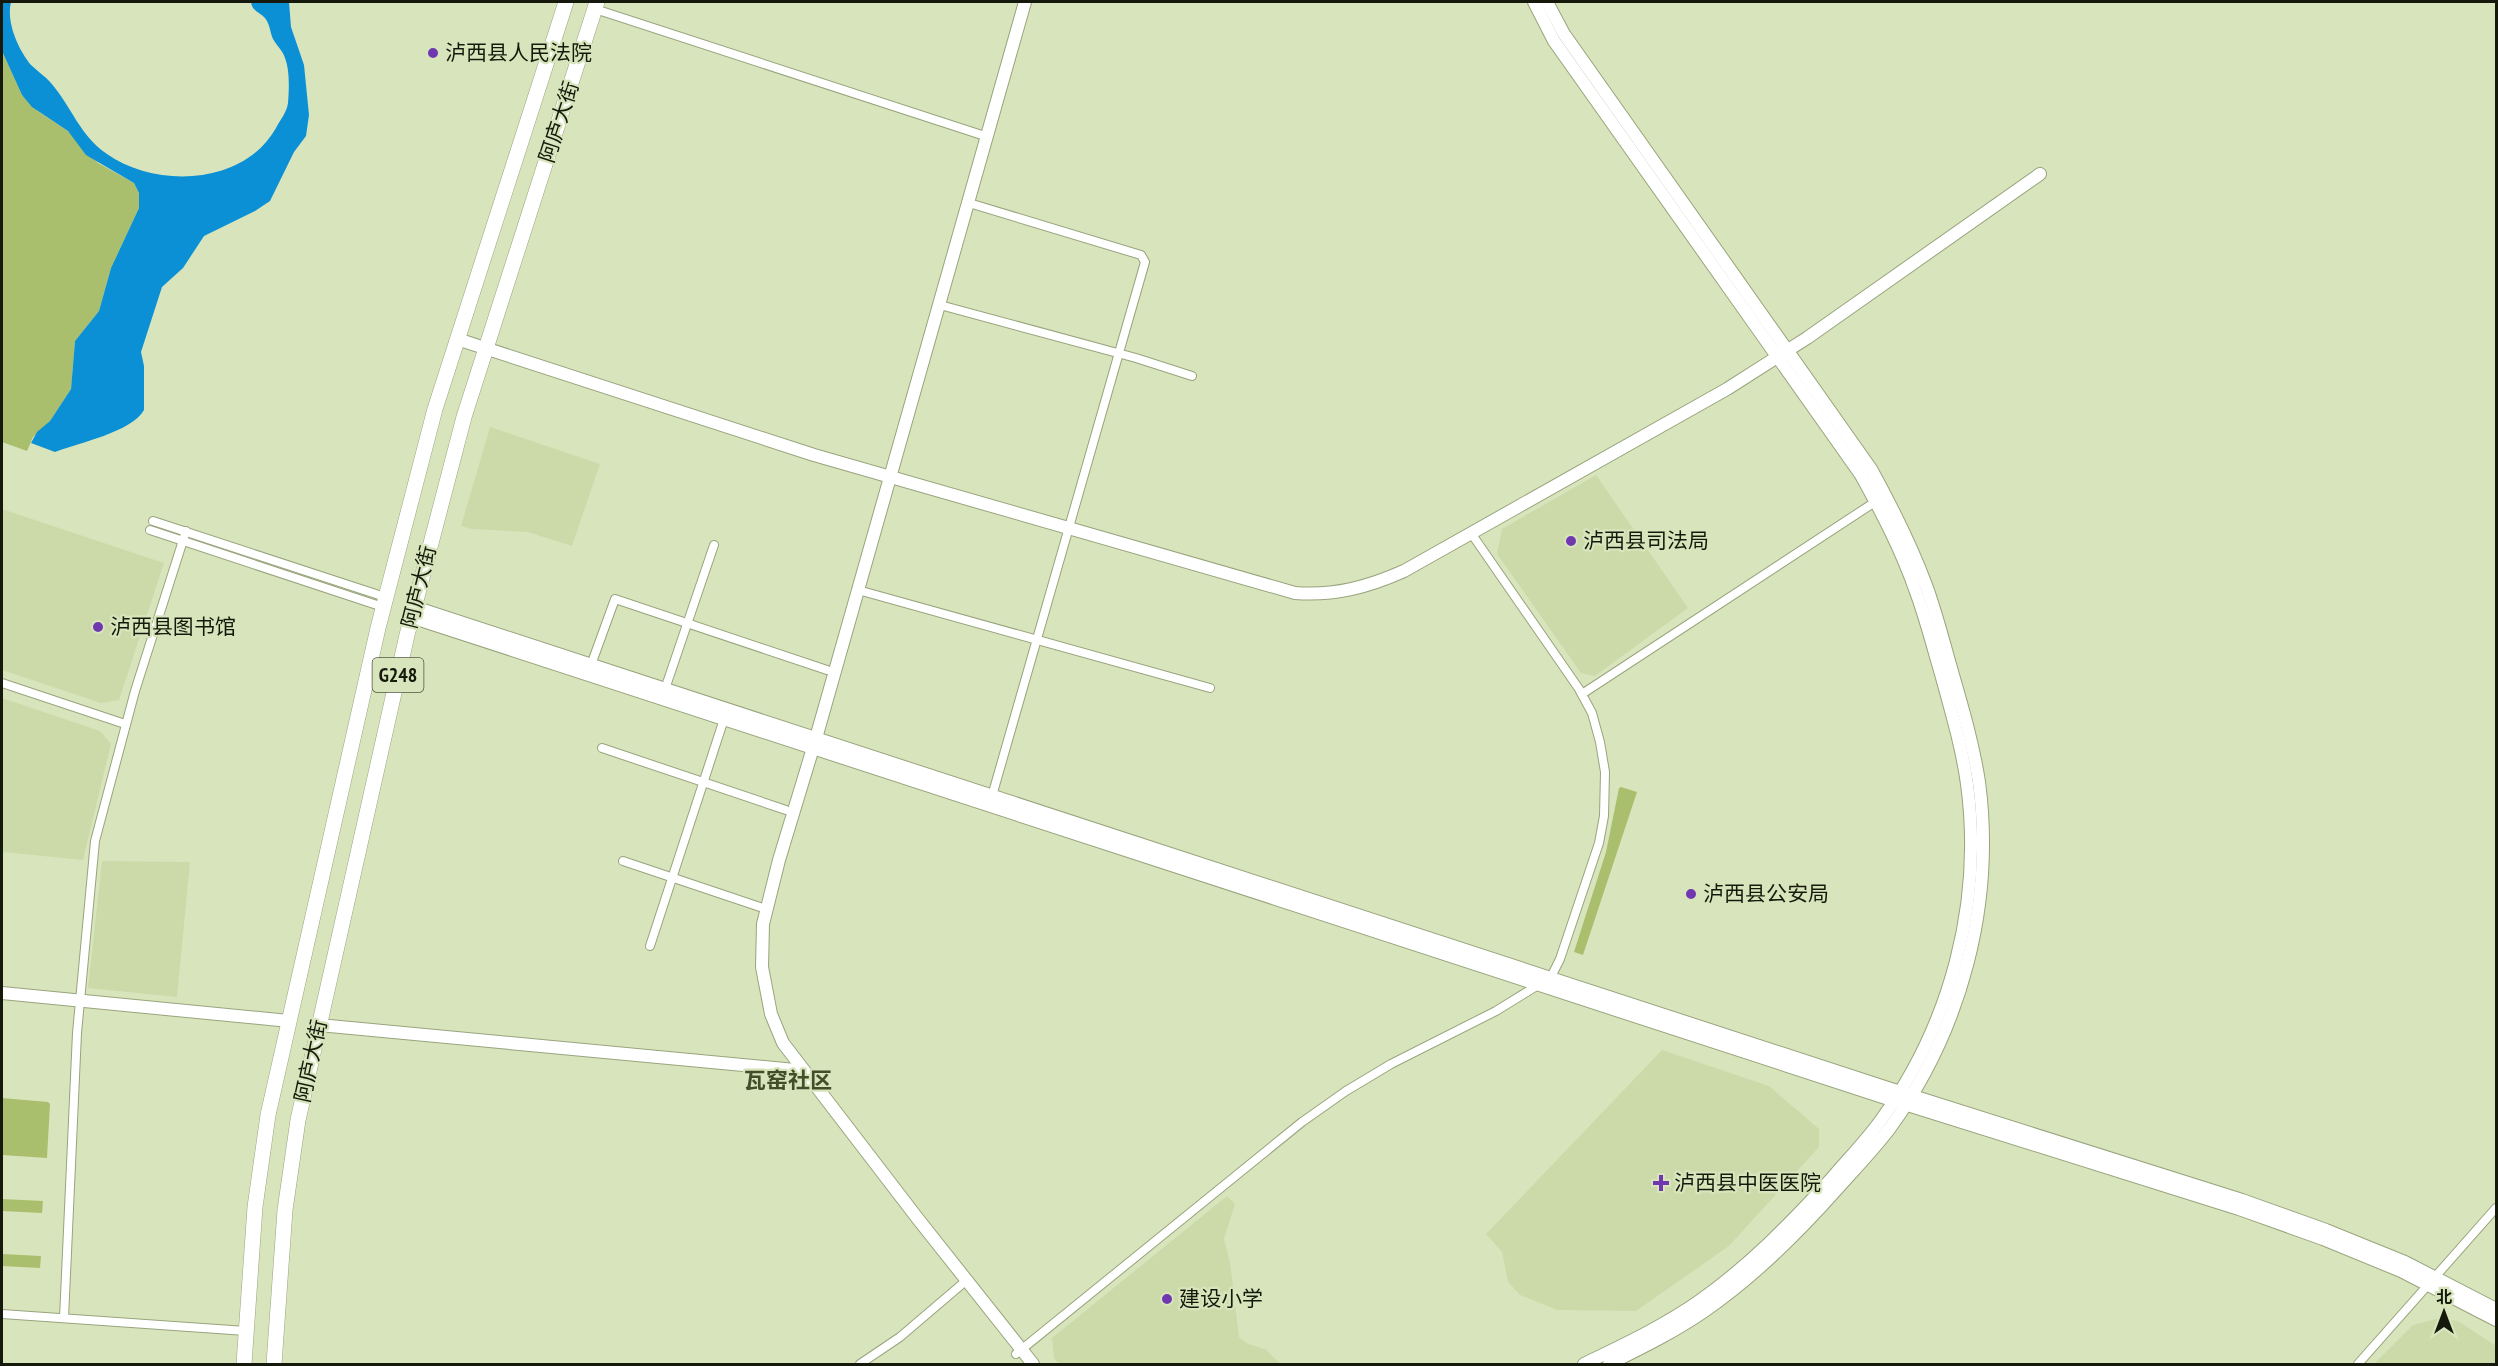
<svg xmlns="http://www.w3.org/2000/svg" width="2498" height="1366" font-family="'PT Sans Narrow','Noto Sans SC',sans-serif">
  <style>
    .built { fill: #ccdaaa }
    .green { fill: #a9bf6e }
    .water { fill: #0b90d6 }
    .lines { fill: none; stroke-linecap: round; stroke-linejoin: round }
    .street-casing { stroke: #98a47d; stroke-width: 10 }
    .secondary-casing { stroke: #98a47d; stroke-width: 14 }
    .highway-casing { stroke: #98a47d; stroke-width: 16 }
    .street { stroke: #fff; stroke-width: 8 }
    .secondary { stroke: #fff; stroke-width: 12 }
    .highway { stroke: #fff; stroke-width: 15 }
    .poi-dot { fill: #7038af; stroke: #d8e5bc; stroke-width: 2 }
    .labels { text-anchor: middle; stroke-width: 4.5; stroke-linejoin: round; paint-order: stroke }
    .shield { fill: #d8e5bc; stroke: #505640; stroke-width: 1.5 }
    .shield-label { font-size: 20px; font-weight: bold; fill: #15190b }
    .poi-label { font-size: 21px; fill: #15190b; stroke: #d8e5bc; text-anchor: start }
    .street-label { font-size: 21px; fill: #15190b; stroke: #d8e5bc }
    .neighbourhood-label { font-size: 22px; font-weight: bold; fill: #434d2a; stroke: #d8e5bc }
  </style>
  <rect width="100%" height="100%" fill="#d8e5bc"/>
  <g class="built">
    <path d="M 490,427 L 600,464 L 572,546 L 528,532 L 472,529 L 461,526 Z"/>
    <path d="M 1596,475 L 1688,608 L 1595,676 L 1581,673 L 1497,554 L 1502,529 Z"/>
    <path d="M 2,509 L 164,563 L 119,700 L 101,703 L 2,670 Z"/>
    <path d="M 2,698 L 100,731 L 111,744 L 83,860 L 2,852 Z"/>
    <path d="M 102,861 L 190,862 L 177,997 L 88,988 Z"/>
    <path d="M 1662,1050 L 1769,1086 L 1819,1129 L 1819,1147 L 1729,1246 L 1636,1311 L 1557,1310 L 1520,1295 L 1508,1282 L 1502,1252 L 1486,1234 Z"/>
    <path d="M 1227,1196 L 1235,1204 L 1224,1239 L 1230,1262 L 1239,1337 L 1248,1344 L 1265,1349 L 1281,1364 L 1059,1364 L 1054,1358 L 1052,1338 Z"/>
    <path d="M 2440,1318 L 2458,1321 L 2496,1346 L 2496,1364 L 2374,1364 L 2413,1325 Z"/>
  </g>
  <g class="green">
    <path d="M 2,51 L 22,95 L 39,112 L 68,131 L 98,163 L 134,183 L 139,193 L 139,208 L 111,268 L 99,311 L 75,341 L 71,389 L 50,421 L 33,437 L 27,451 L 2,442 Z"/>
    <path d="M 1621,787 L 1637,792 L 1583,955 L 1574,952 L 1606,852 L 1619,788 Z"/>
    <path d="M 2,1098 L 48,1102 L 50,1104 L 47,1158 L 2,1155 Z"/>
    <path d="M 2,1199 L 43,1201 L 42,1213 L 2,1211 Z"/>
    <path d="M 2,1254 L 41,1256 L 40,1268 L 2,1266 Z"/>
  </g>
  <path class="water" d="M 2,2 L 11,2 C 6,22 18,49 31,65 C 37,71 45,76 51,83 C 71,106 80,136 107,154 C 157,189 244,185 276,128 C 280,120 287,112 288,103 C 289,90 290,71 285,58 C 283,51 277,46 273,39 C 270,33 270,24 265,18 C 259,12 252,11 251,2 L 289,2 L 291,27 L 304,65 L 309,115 L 306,136 L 294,152 L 270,201 L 255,211 L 204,236 L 183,268 L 162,287 L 141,352 L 144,366 L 144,410 C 132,432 78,443 55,452 L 31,443 L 37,432 L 50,421 L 71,389 L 75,341 L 99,311 L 111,268 L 139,208 L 139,193 L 134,183 L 86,155 L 68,131 L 32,107 L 22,95 L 2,51 Z"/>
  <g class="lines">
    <g class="street-casing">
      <g id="street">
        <path d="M 595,9 L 988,137"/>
        <path d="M 969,203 L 1141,255 L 1145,262 L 992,796"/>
        <path d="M 940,305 L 1136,358 L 1192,376"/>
        <path d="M 153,521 L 385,597"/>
        <path d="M 150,530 L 383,607"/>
        <path d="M 858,590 L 1210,688"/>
        <path d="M 591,665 L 615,599 L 827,670"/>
        <path d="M 2,683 L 125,724"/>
        <path d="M 665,689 L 714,545"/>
        <path d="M 1582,694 L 1878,500"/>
        <path d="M 602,748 L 786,810"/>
        <path d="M 623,861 L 760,907"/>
        <path d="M 650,946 L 724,719"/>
        <path d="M 2,1314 L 246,1331"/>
        <path d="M 64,1318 L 77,1033 L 95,841 L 135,691 L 186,531"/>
        <path d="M 1016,1354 L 1302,1122 L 1346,1091 L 1391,1064 L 1496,1011 L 1551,977 L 1560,959 L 1599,843 L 1604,816 L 1605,772 L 1600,742 L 1592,713 L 1579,689 L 1471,533"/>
        <path d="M 860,1364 L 900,1337 L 961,1285"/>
        <path d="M 2358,1364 L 2496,1208"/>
      </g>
    </g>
    <g class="secondary-casing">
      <g id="secondary">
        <path d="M 1025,2 L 816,738 L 779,860 L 763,924 L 762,967 L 771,1014 L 783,1043 L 918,1219 L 1033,1364"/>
        <path d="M 1534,2 L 1554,41 L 1861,475 C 1882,513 1902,551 1916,592 C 1926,619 1933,647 1941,674 C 1951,711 1962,747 1967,784 C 1983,902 1951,1024 1881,1120 C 1866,1141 1848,1159 1832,1178 C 1791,1223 1748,1267 1698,1302 C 1662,1327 1623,1345 1584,1364"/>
        <path d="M 1547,2 L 1564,34 L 1871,469 C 1892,507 1911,545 1926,585 C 1936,612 1943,640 1951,668 C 1962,706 1973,743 1979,782 C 1995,903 1962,1029 1890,1128 C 1874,1149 1855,1169 1837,1189 C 1797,1234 1753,1278 1703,1312 C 1674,1332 1641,1348 1609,1364"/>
        <path d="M 457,339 L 814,455 L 1295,593 C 1335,596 1368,587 1404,571 L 1727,389 L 1807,338 L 2040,174"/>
        <path d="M 414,607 L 1900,1092 L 2242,1200 L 2326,1230 L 2405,1262 L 2496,1309"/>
        <path d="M 411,617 L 1895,1101 L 2239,1209 L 2323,1239 L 2401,1271 L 2496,1320"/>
        <path d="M 2,993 L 289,1021"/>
        <path d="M 319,1025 L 795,1070"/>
      </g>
    </g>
    <g class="highway-casing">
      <g id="highway">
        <path d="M 244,1364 L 255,1207 L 268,1115 L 378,628 L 435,409 L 566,2"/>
        <path d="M 274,1364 L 285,1210 L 298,1120 L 407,635 L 464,417 L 597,2"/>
      </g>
    </g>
    <use href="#street" class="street"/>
    <use href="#secondary" class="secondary"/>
    <use href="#highway" class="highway"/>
  </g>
  <g class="poi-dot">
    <circle cx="433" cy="53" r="6"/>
    <circle cx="1571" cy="541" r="6"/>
    <circle cx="98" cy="627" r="6"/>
    <circle cx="1691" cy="894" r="6"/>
    <path d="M1658 1174h6v6h6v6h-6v6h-6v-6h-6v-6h6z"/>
    <circle cx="1167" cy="1299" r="6"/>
  </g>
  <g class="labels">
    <rect class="shield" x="372.5" y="658" width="51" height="34" rx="4.5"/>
    <g class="shield-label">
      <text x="398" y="682">G248</text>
    </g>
    <g class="poi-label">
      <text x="445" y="60">泸西县人民法院</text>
      <text x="1583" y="548">泸西县司法局</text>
      <text x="110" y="634">泸西县图书馆</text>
      <text x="1703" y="901">泸西县公安局</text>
      <text x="1674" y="1190">泸西县中医医院</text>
      <text x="1179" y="1306">建设小学</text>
    </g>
    <g class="street-label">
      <text transform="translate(559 122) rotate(-72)" y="7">阿庐大街</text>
      <text transform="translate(419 587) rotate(-76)" y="7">阿庐大街</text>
      <text transform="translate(311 1061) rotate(-78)" y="7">阿庐大街</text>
    </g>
    <g class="neighbourhood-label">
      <text x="788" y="1088">瓦窑社区</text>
    </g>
  </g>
  <rect width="2498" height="1366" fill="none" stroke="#15190b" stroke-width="6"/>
  <g transform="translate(2444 1312)" stroke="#d8e5bc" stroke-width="4.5" paint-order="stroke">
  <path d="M0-4.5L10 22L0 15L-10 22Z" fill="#15190b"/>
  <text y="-9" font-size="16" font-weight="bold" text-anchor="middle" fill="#15190b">北</text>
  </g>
</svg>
